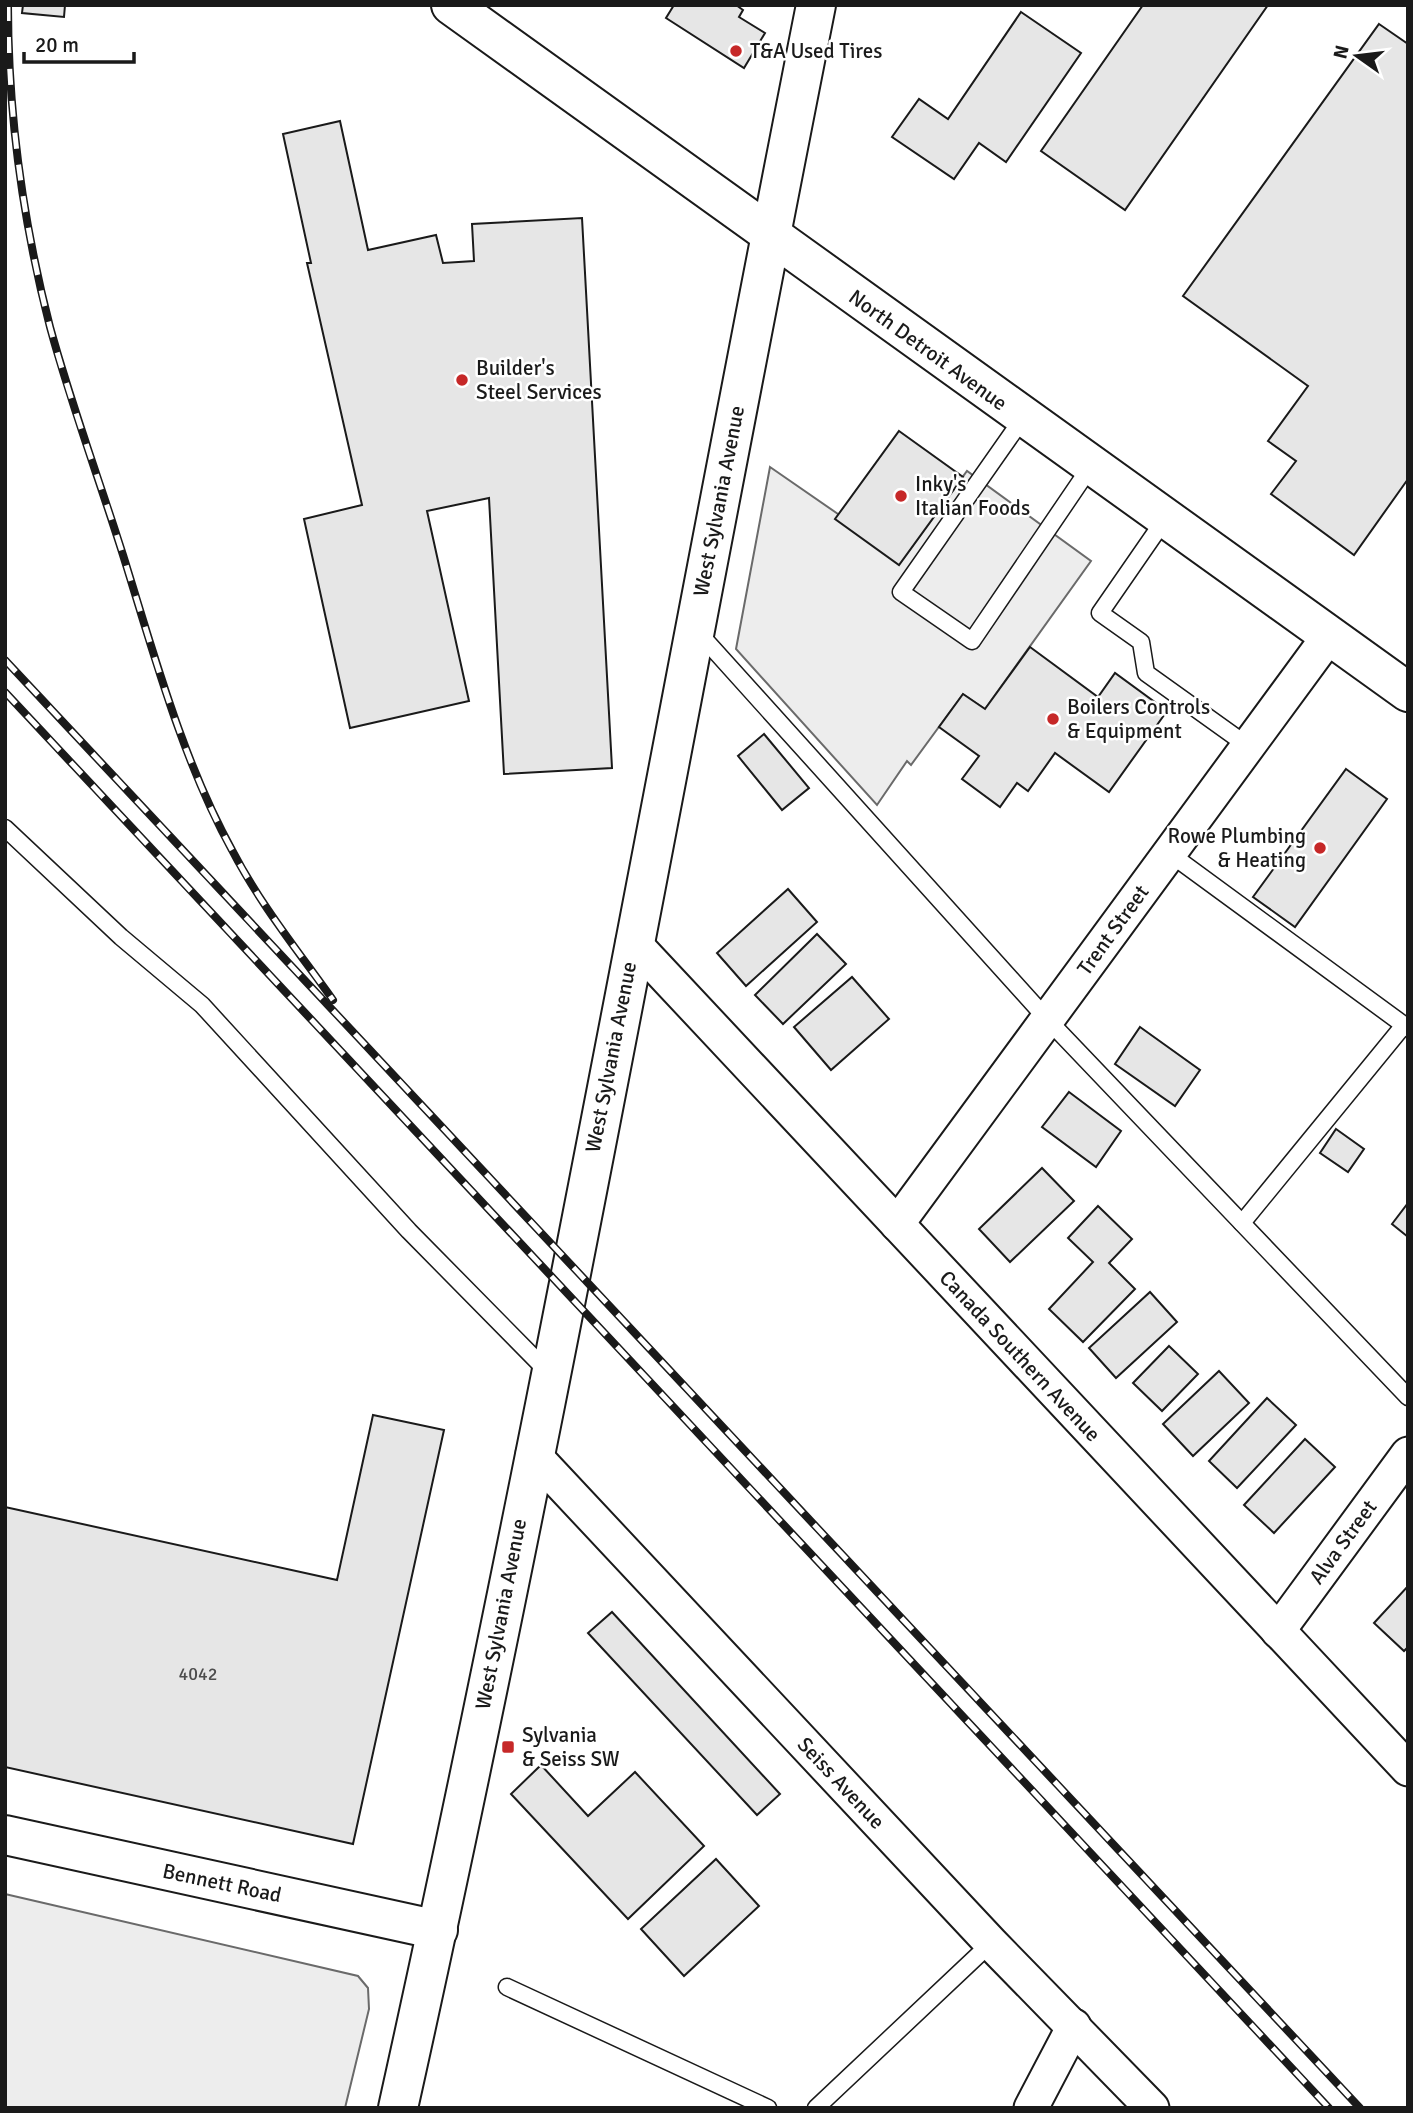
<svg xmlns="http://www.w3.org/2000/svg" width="1413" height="2113" font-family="Signika,sans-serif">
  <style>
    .built { fill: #ededed; stroke: #6a6a6a; stroke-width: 2 }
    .building { fill: #e6e6e6; stroke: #1a1a1a; stroke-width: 2 }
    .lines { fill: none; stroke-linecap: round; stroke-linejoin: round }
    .lane-casing { stroke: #1a1a1a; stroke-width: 19 }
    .street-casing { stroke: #1a1a1a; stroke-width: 37 }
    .secondary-casing { stroke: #1a1a1a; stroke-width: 42 }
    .primary-casing { stroke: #1a1a1a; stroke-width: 42 }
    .lane { stroke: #fff; stroke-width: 16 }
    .street { stroke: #fff; stroke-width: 33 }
    .secondary { stroke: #fff; stroke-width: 38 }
    .primary { stroke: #fff; stroke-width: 38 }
    .rail-casing { stroke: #1a1a1a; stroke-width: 8 }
    .rail { stroke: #fff; stroke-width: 5; stroke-dasharray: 16; stroke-linecap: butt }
    .poi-dot { fill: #c62828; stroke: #fff; stroke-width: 2.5 }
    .labels { text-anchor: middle; stroke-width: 5; stroke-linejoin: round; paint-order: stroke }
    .number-label { font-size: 18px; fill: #4d4d4d }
    .poi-label { font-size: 21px; fill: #1a1a1a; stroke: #fff; text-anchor: start }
    .street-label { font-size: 21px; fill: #1a1a1a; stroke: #fff }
  </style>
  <rect width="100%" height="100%" fill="#fff"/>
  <g class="built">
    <path d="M 770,467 L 838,514 L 899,564 L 967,471 L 1091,561 L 985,709 L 963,694 L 911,765 L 907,761 L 877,805 L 736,649 Z"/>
    <path d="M 5,1894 L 358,1976 L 368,1988 L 369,2009 L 345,2108 L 5,2108 Z"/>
  </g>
  <g class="building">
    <path d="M 23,5 L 65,5 L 64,17 L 22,13 Z"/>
    <path d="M 674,5 L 736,5 L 743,10 L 739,17 L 765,33 L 744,68 L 666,18 Z"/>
    <path d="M 1143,5 L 1268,5 L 1125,210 L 1041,151 Z"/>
    <path d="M 1021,12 L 1081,53 L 1006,162 L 979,143 L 954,179 L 892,137 L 919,99 L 948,119 Z"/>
    <path d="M 1379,24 L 1408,44 L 1408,479 L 1354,555 L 1271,494 L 1296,461 L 1268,441 L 1308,386 L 1183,296 Z"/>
    <path d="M 340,121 L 368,250 L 436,235 L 443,263 L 474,261 L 472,224 L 582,218 L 612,768 L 504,774 L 489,498 L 427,511 L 469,701 L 350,728 L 304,519 L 362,505 L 307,263 L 311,263 L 283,134 Z"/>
    <path d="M 899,431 L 963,477 L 899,565 L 835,519 Z"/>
    <path d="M 1030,647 L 1098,697 L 1115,673 L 1167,711 L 1109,792 L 1055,753 L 1028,791 L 1017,783 L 1000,807 L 962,779 L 979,756 L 939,727 L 963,694 L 985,709 Z"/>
    <path d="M 764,734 L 809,788 L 782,810 L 738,756 Z"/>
    <path d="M 1346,769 L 1387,799 L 1295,927 L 1253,897 Z"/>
    <path d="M 788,889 L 817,922 L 746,986 L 717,953 Z"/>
    <path d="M 817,934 L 846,964 L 783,1024 L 755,995 Z"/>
    <path d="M 852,977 L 889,1019 L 831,1070 L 794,1027 Z"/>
    <path d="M 1140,1027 L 1200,1070 L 1175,1106 L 1115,1064 Z"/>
    <path d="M 1069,1092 L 1121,1131 L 1096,1167 L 1042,1127 Z"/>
    <path d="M 1336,1129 L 1364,1149 L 1348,1172 L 1320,1153 Z"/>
    <path d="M 1042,1168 L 1074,1201 L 1010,1262 L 979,1229 Z"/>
    <path d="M 1408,1203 L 1408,1237 L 1392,1224 Z"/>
    <path d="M 1098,1206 L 1132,1239 L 1109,1263 L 1135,1289 L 1083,1342 L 1049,1309 L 1093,1262 L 1068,1238 Z"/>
    <path d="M 1150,1292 L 1177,1322 L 1116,1378 L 1089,1348 Z"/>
    <path d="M 1169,1346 L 1198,1374 L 1162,1411 L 1133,1383 Z"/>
    <path d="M 1219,1371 L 1249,1403 L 1193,1456 L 1163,1424 Z"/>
    <path d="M 1267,1398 L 1296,1425 L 1237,1488 L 1209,1461 Z"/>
    <path d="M 373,1415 L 444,1430 L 353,1844 L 5,1767 L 5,1507 L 337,1580 Z"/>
    <path d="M 1305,1439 L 1335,1467 L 1274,1533 L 1244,1505 Z"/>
    <path d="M 1408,1586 L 1408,1647 L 1404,1651 L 1374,1623 Z"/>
    <path d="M 612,1612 L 780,1794 L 757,1815 L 588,1633 Z"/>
    <path d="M 541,1765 L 588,1816 L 635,1772 L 704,1846 L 628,1919 L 511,1794 Z"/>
    <path d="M 716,1859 L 759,1906 L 684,1976 L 641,1929 Z"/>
  </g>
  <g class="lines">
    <g class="lane-casing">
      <g id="lane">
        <path d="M 1023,418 L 901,592 L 972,641 L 1091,466"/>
        <path d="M 1165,519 L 1100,613 L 1141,642 L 1146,673 L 1248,746"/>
        <path d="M 698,632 L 1047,1019 L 1408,1397"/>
        <path d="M 5,828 L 121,937 L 202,1005 L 409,1231 L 548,1372"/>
        <path d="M 1169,853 L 1408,1028"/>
        <path d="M 1242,1223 L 1404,1025"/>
        <path d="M 507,1987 L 768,2108"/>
        <path d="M 816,2108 L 991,1943"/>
      </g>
    </g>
    <g class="street-casing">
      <g id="street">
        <path d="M 633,942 L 1408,1769"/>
        <path d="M 897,1224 L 1329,636"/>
        <path d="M 533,1454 L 991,1943 L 1152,2108"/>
        <path d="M 1278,1631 L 1408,1454"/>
        <path d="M 1031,2108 L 1074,2026"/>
      </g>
    </g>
    <g class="secondary-casing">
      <g id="secondary">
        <path d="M 5,1835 L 438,1930"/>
        <path d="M 398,2108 C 553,1410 677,706 816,5"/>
      </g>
    </g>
    <g class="primary-casing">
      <path id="primary" d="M 451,5 L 1408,692"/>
    </g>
    <use href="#lane" class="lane"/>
    <use href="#street" class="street"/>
    <use href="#secondary" class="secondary"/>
    <use href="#primary" class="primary"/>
    <g class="rail-casing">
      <g id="rail">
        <path d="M 8,5 C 8,113 23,222 50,327 C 71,404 99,479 123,555 C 154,654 182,759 232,850 C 260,904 298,951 333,1000"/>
        <path d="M 5,660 L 1360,2108"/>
        <path d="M 5,692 L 1329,2108"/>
      </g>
    </g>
    <use href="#rail" class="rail"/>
  </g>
  <g class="poi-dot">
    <circle cx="736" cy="51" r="7"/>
    <circle cx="462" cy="380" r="7"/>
    <circle cx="901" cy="496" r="7"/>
    <circle cx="1053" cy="719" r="7"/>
    <circle cx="1320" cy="848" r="7"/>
    <rect x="501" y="1740" width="14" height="14" rx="3.5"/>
  </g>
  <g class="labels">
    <g class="number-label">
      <text x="198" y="1680">4042</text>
    </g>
    <g class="poi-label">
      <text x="750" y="58">T&amp;A Used Tires</text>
      <text x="476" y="375">Builder's<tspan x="476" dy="24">Steel Services</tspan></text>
      <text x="915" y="491">Inky's<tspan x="915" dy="24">Italian Foods</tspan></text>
      <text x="1067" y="714">Boilers Controls<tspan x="1067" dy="24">&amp; Equipment</tspan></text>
      <text x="1306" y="843" text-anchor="end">Rowe Plumbing<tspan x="1306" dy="24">&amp; Heating</tspan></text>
      <text x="522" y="1742">Sylvania<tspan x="522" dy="24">&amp; Seiss SW</tspan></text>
    </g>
    <g class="street-label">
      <text transform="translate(928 350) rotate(36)" y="7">North Detroit Avenue</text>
      <text transform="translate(719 501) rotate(-79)" y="7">West Sylvania Avenue</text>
      <text transform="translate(1113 930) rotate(-54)" y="7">Trent Street</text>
      <text transform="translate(611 1057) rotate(-79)" y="7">West Sylvania Avenue</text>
      <text transform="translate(1020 1356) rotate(47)" y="7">Canada Southern Avenue</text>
      <text transform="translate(1343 1542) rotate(-54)" y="7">Alva Street</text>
      <text transform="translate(501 1614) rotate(-79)" y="7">West Sylvania Avenue</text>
      <text transform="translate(841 1783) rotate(47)" y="7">Seiss Avenue</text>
      <text transform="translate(222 1883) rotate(12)" y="7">Bennett Road</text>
    </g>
  </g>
  <rect width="1413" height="2113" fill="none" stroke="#1a1a1a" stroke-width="14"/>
  <g transform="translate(1357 56) rotate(284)" stroke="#ffffff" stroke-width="5" paint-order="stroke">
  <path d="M0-5L12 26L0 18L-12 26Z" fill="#1a1a1a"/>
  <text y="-10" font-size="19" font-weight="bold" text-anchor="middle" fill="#1a1a1a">N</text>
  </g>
  <path d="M24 52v10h110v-10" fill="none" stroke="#1a1a1a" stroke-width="3.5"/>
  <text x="35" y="52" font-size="21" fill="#1a1a1a" stroke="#ffffff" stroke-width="5" paint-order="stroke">20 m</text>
</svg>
